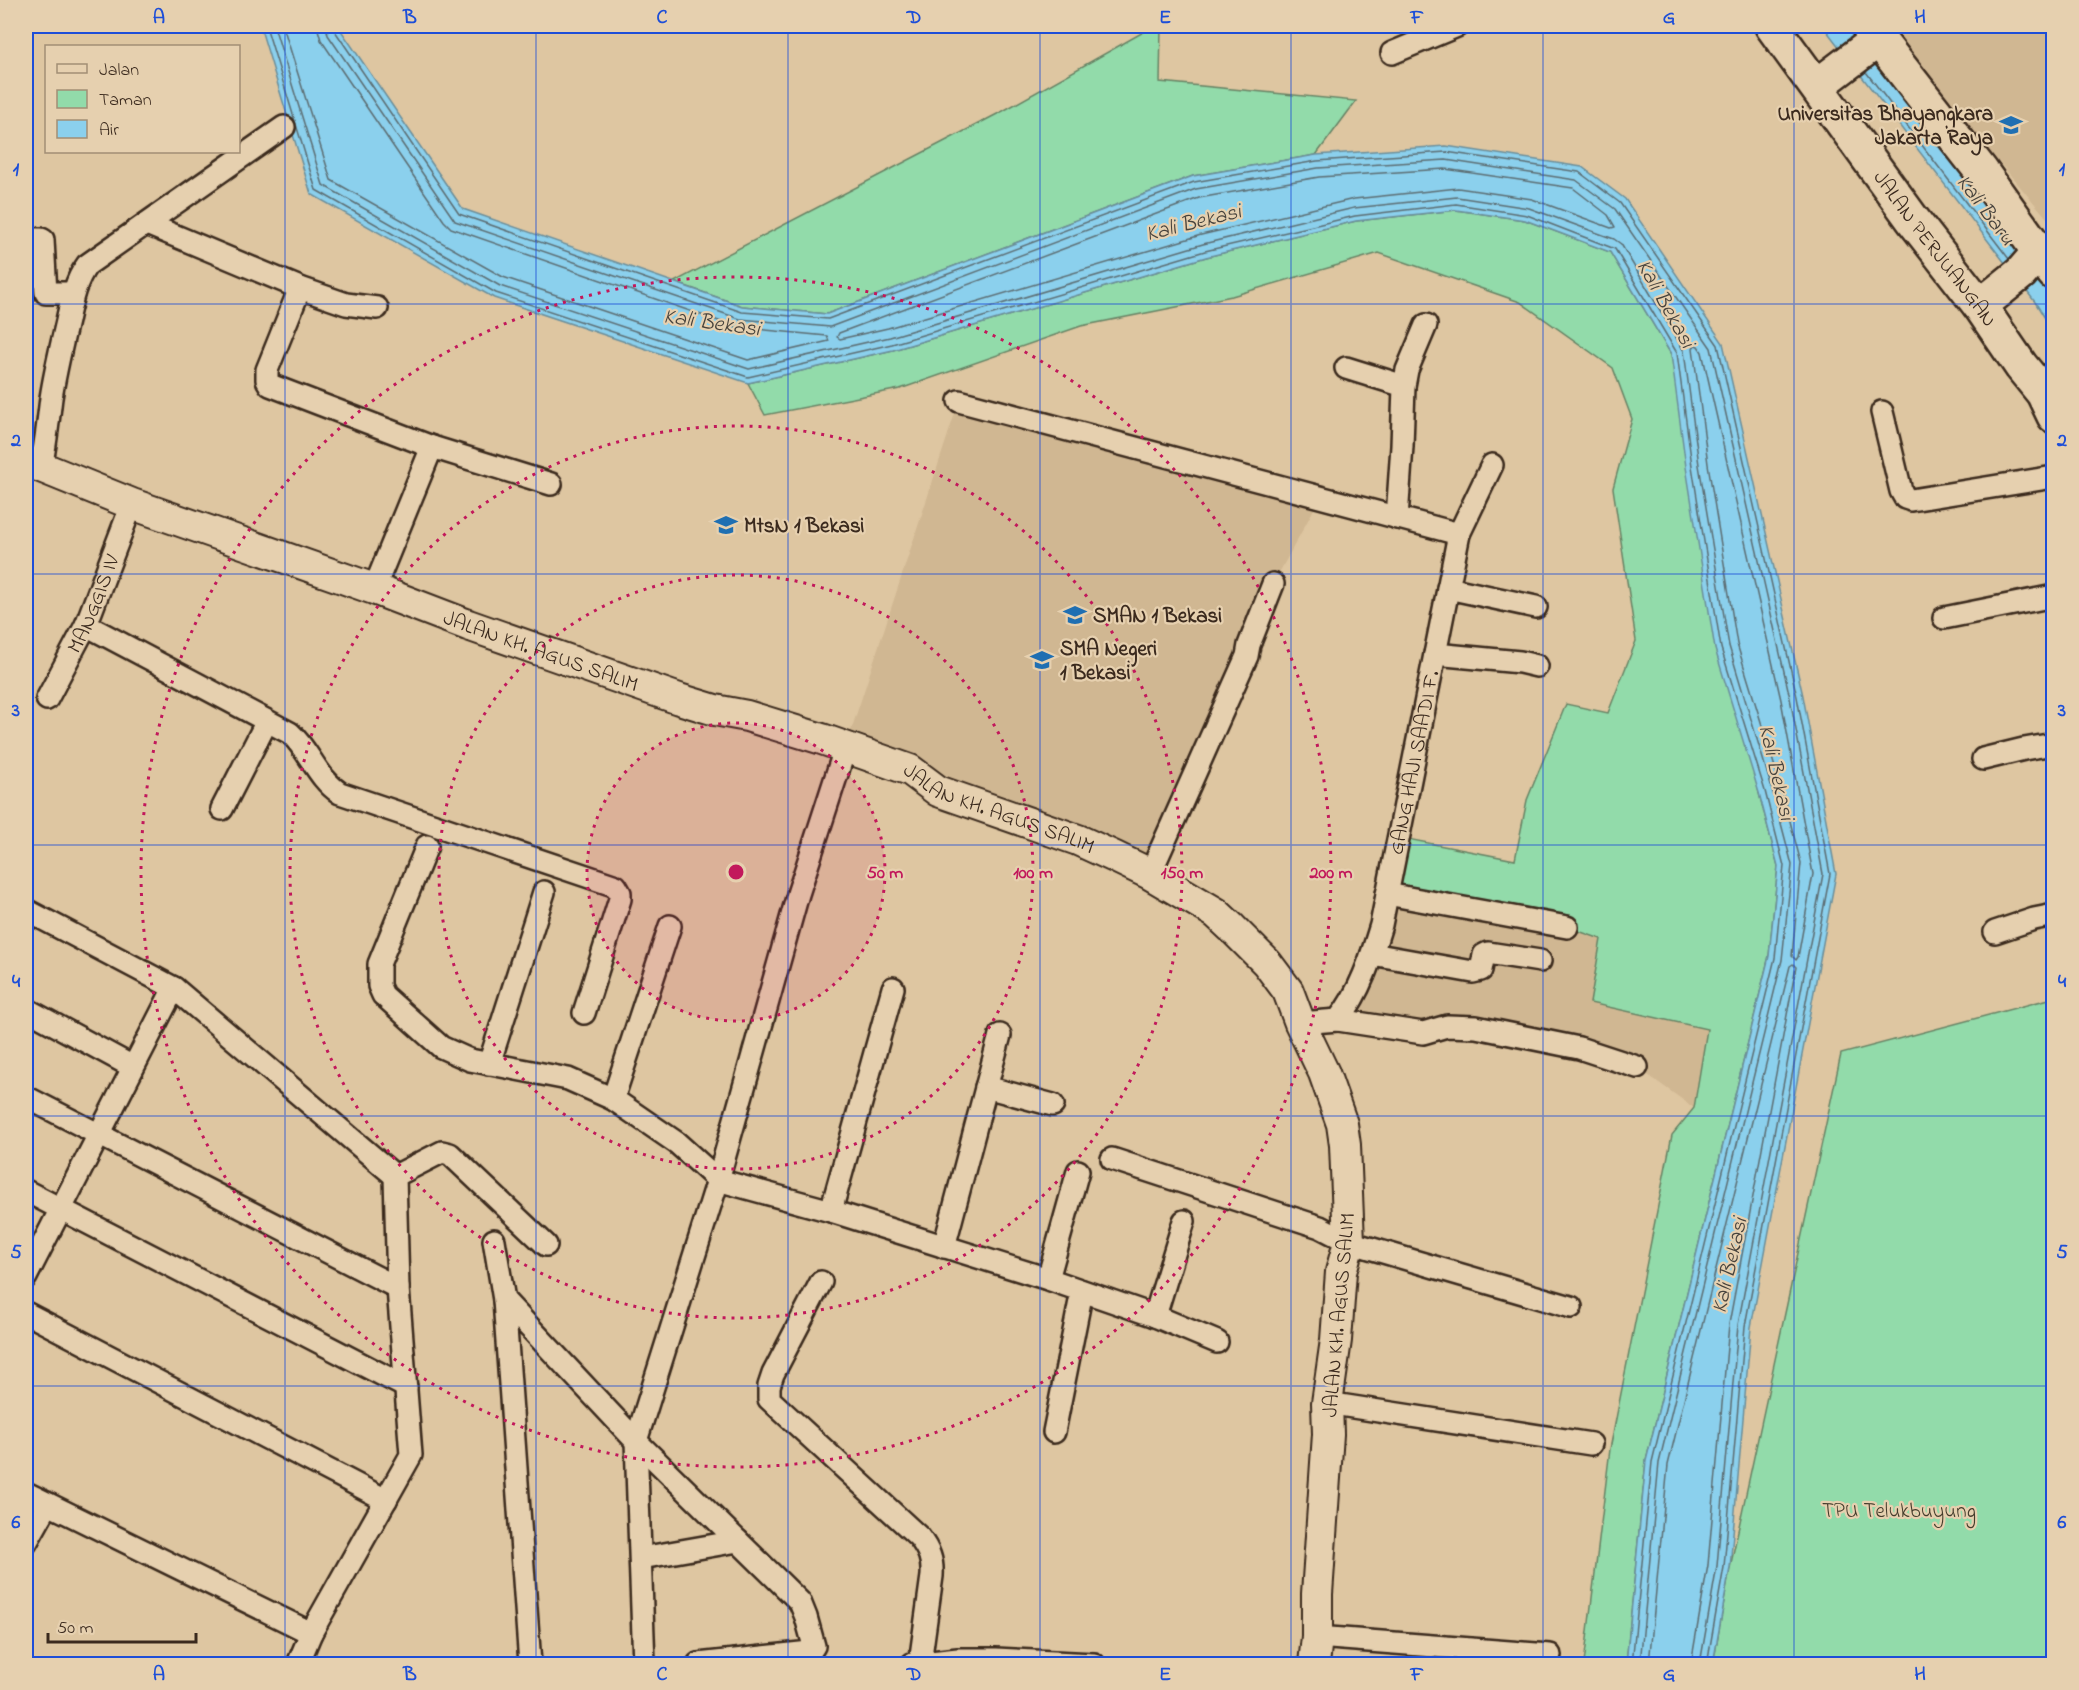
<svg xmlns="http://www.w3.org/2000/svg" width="2079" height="1690" font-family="'Indie Flower',sans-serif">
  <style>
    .built { fill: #d0b792 }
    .green { fill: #92dbaa; stroke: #668264; stroke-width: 1.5 }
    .water { fill: #8bd0ed; stroke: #6b8e9a; stroke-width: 1.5 }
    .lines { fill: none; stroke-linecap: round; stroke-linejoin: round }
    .shore { stroke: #5b6c71; stroke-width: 1.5 }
    .street-casing { stroke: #3b2a1e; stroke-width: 26 }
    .secondary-casing { stroke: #3b2a1e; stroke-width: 34 }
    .primary-casing { stroke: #3b2a1e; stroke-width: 38 }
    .street { stroke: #e6d0af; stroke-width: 21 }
    .secondary { stroke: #e6d0af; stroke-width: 30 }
    .primary { stroke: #e6d0af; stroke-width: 33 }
    .grid { fill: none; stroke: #1d4ed8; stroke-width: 1.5; stroke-opacity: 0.55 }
    .ring { fill: none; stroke: #c2185b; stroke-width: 3; stroke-dasharray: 3 6 }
    .labels { text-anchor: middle; stroke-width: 4.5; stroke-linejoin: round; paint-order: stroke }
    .poi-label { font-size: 21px; font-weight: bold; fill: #3b2a1e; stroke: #e6d0af; text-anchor: start }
    .street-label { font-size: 21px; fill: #3b2a1e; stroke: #e6d0af }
    .park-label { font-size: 21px; fill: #443c2c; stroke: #e6d0af }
    .water-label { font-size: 22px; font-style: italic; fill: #47433d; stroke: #e6d0af }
    .centre { fill: #c2185b; stroke: #e6d0af; stroke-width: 3 }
    .ring-label { font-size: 18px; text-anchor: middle; font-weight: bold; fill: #c2185b; stroke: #e6d0af; stroke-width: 4.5; stroke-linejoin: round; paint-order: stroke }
    .neatline { fill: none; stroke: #1d4ed8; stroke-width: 2 }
    .grid-label { font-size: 20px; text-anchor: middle; font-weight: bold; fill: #1d4ed8 }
  </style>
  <rect width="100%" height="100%" fill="#dec6a1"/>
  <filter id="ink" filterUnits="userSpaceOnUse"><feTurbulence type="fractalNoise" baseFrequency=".0167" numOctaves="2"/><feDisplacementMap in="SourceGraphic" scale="12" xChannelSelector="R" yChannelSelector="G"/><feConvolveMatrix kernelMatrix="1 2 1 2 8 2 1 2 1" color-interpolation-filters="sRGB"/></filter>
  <g filter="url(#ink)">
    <g class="built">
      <path d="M 1882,26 L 2053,26 L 2053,225 Z"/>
      <path d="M 959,401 L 1320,498 L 1273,584 L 1150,874 L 845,749 Z"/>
      <path d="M 1387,894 L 1567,927 L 1602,939 L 1590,1003 L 1707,1028 L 1694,1108 L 1637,1067 L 1447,1026 L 1345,1011 Z"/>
    </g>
    <g class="green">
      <path d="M 1154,26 L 1161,26 L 1160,82 L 1356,101 L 1316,155 L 1193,176 L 827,314 L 742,306 L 674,282 L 1003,111 Z"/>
      <path d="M 1456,210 L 1525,220 L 1610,252 L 1671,354 L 1759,793 L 1778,866 L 1769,956 L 1646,1461 L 1626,1664 L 1584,1664 L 1610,1449 L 1672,1135 L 1694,1108 L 1707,1029 L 1590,1003 L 1601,939 L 1567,927 L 1387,894 L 1408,839 L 1515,860 L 1527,800 L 1566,704 L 1608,713 L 1636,641 L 1613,488 L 1632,419 L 1613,368 L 1520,302 L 1379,253 L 1232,296 L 1081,326 L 900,389 L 765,415 L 748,383 L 893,350 L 1206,257 L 1356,221 Z"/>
      <path d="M 2053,998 L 2053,1664 L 1713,1664 L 1730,1568 L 1841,1054 Z"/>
    </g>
    <g class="water">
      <path d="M 260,26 L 338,26 L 463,209 L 742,306 L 827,314 L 1193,176 L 1316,155 L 1446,146 L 1582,167 L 1625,199 L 1723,343 L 1803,696 L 1836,874 L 1751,1327 L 1730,1568 L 1713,1664 L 1626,1664 L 1646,1461 L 1769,956 L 1778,866 L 1759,793 L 1715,649 L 1686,467 L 1671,354 L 1610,252 L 1525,220 L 1456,210 L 1356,221 L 1206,257 L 893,350 L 748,383 L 494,298 L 311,194 Z"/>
      <path d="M 1823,26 L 1861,26 L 2053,285 L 2053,331 L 2035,302 Z"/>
    </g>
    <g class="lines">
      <g class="shore">
        <path d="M 266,26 L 316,190 L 496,293 L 748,377 L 892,344 L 1205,251 L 1355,216 L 1456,204 L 1527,215 L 1615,249 L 1677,353 L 1692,466 L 1721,648 L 1765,791 L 1784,866 L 1775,958 L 1652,1462 L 1632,1664"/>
        <path d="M 274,26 L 323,185 L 500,286 L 749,369 L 890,337 L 1203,244 L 1354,208 L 1457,197 L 1529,208 L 1614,239 L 1621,244 L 1684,351 L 1699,465 L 1729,646 L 1772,789 L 1792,865 L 1782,960 L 1659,1463 L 1640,1664"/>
        <path d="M 283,26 L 331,180 L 503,277 L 748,360 L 829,341 L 827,336 L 736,327 L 451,228 L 444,221 L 321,40 L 317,26"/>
        <path d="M 326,26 L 328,35 L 455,221 L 740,319 L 830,327 L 1196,189 L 1318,168 L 1446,160 L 1576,180 L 1615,209 L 1711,348 L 1790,698 L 1823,874 L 1738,1325 L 1717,1566 L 1700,1664"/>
        <path d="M 333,26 L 335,31 L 459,214 L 742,312 L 828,319 L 1194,182 L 1317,161 L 1446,152 L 1579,172 L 1620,203 L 1718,345 L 1797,697 L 1830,874 L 1745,1326 L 1724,1567 L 1707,1664"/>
        <path d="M 1866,72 L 2009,259"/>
        <path d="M 1445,169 L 1573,188 L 1608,215 L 1615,227 L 1611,228 L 1532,199 L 1458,188 L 1354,199 L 1201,235 L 888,328 L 840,339 L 837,337 L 839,333 L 1199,198 L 1319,177 Z"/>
        <path d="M 1695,345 L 1698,346 L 1702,352 L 1781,700 L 1813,874 L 1798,957 L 1796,960 L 1792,956 L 1801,863 L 1781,787 L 1737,644 L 1708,464 L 1693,348 Z"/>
        <path d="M 1649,1664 L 1668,1465 L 1790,966 L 1793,964 L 1796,967 L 1729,1324 L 1708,1565 L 1691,1664"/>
      </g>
      <g class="street-casing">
        <g id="street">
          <path d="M 1392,53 L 1457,26"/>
          <path d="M 147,224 L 300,288 L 346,304 L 377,308"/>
          <path d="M 26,239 L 41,239 L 43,240 L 46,293 L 73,293"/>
          <path d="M 300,288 L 267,370 L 267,380 L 270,385 L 432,447 L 551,484"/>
          <path d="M 1346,368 L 1404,386 L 1402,446 L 1397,518"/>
          <path d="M 1404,386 L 1407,370 L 1426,325"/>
          <path d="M 959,401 L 1459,534"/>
          <path d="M 1882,412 L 1901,491 L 1905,498 L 1911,500 L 2054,477"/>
          <path d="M 41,467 C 46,444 48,422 51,398 C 55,372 61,347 67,321 C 71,302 75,281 87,265 L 284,127"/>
          <path d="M 1448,588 L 1536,607"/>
          <path d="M 374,589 L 432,447"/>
          <path d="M 1944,618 L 2054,596"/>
          <path d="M 86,625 L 290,733 C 309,750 317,778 340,793 L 616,886 L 620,893 L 620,899 L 584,1013"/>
          <path d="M 1435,654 L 1520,662 L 1537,666"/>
          <path id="s1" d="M 47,699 L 86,625 L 132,504"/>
          <path d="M 1983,759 L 2024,749 L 2054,744"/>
          <path d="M 222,809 L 267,721"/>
          <path d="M 427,846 L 379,964 L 379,986 L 383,995 L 441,1047 L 470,1060 L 568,1079 L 613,1099 L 677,1143 L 718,1180 L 831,1211 L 1048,1279 L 1155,1316 L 1184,1221"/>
          <path d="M 1150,874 L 1247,656 L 1249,645 L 1273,584"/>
          <path d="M 1387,894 L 1567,927"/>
          <path d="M 26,910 L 174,988 L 395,1176"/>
          <path d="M 1995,932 L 2034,919 L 2054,915"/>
          <path d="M 1372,954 L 1473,972 L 1481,970 L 1484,955 L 1488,953 L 1540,961"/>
          <path d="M 26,1009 L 133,1067"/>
          <path d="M 1338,1020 L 1423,1033 L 1447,1026 L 1476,1027 L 1579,1048 L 1637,1067"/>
          <path id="s2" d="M 1300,1023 L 1338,1020 C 1360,993 1371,958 1381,925 L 1459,534 L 1492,465"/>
          <path d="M 489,1064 L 544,892"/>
          <path d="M 986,1087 L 1053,1105"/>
          <path d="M 26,1097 L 398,1288 L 411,1455 L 311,1633 L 298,1664"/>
          <path d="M 613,1099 L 670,926"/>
          <path d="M 1112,1159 L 1320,1227 L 1349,1242 L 1571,1307"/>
          <path d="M 26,1191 L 406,1387"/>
          <path d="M 831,1211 L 893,988"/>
          <path d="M 494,1240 L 504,1300"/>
          <path d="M 944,1247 L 1000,1035"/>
          <path d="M 26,1277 L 174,988"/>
          <path d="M 1048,1279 L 1078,1171"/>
          <path d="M 821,1282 L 773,1374 L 769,1386 L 769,1399 L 919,1537 C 929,1550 933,1560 932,1576 L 920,1663"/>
          <path d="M 398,1288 L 395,1176 L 442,1152 L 450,1154 L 546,1245"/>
          <path d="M 26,1313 L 386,1500"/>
          <path d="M 1155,1316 L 1217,1342"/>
          <path d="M 1327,1403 L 1591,1444"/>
          <path d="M 1054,1432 L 1082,1291"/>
          <path d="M 26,1493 L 311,1633"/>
          <path d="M 26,1543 L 48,1504"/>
          <path d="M 641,1558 L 738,1541"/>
          <path d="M 1317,1637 L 1550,1655"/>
          <path d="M 530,1664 L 504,1300 L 636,1441 L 800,1602 L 806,1617 L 814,1646 L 810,1652 L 698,1664"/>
          <path d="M 644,1664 L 636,1441 L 718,1180 L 798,894 L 845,749"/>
          <path d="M 912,1664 L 958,1659 L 996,1659 L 1094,1664"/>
        </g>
      </g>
      <g class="secondary-casing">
        <g id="secondary">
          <path id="s3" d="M 26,461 L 132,504 L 374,589 L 468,625 L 679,699 L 715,710 L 747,716 L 822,739 L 910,770 L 938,791 L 1078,840 L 1115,857 L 1150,874 L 1216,913 L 1232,928 L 1267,963 L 1288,991 L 1300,1023 L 1324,1073 L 1342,1124 L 1345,1145 L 1349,1242 L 1341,1272 L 1336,1340 L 1327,1403 L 1328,1434 L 1317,1594 L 1317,1637 L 1314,1664"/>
        </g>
      </g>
      <g class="primary-casing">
        <g id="primary">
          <path id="s4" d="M 1772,26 L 1913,220 L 1980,306 L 2021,366 L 2043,393 L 2054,416"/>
          <path d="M 1868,26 L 1982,172 L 2054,273"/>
          <path d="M 1817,86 L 1879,39"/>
          <path d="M 1980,306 L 2021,273 L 2040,251"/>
        </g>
      </g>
      <use href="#street" class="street"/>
      <use href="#secondary" class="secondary"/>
      <use href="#primary" class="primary"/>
    </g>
  </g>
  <path class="grid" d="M 285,26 L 285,1664M 536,26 L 536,1664M 788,26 L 788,1664M 1040,26 L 1040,1664M 1291,26 L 1291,1664M 1543,26 L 1543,1664M 1794,26 L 1794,1664M 26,304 L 2054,304M 26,574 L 2054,574M 26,845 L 2054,845M 26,1116 L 2054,1116M 26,1386 L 2054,1386"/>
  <circle cx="736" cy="872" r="149" fill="#c2185b" fill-opacity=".12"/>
  <g class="ring">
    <circle cx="736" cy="872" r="149"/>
    <circle cx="736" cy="872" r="297"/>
    <circle cx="736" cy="872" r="446"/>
    <circle cx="736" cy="872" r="595"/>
  </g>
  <defs>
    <g id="university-bare" transform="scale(1.8)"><path d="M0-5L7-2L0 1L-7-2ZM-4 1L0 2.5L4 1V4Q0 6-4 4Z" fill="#1f6fb2" stroke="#e6d0af" stroke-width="2.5" paint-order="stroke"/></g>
    <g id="school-bare" transform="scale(1.8)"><path d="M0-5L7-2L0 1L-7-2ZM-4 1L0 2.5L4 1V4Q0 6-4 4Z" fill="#1f6fb2" stroke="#e6d0af" stroke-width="2.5" paint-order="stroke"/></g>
  </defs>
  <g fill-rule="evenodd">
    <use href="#university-bare" x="2011" y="125"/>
    <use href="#school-bare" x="726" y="525"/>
    <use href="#school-bare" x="1075" y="615"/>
    <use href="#school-bare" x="1042" y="660"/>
  </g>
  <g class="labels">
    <g class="poi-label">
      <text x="1993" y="120" text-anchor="end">Universitas Bhayangkara<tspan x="1993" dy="24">Jakarta Raya</tspan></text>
      <text x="744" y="532">MtsN 1 Bekasi</text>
      <text x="1093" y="622">SMAN 1 Bekasi</text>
      <text x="1060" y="655">SMA Negeri<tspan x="1060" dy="24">1 Bekasi</tspan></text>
    </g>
    <g class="street-label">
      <text dy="7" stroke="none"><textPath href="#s4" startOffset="276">JALAN PERJUANGAN</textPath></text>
      <text dy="7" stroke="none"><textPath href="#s1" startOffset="106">MANGGIS IV</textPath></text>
      <text dy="7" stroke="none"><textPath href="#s3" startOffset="549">JALAN KH. AGUS SALIM</textPath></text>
      <text dy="7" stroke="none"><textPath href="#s2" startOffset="309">GANG HAJI SAADI F.</textPath></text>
      <text dy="7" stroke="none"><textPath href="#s3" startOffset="1035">JALAN KH. AGUS SALIM</textPath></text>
      <text transform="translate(1338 1315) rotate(-85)" y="7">JALAN KH. AGUS SALIM</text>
    </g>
    <g class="park-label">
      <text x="1899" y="1517">TPU Telukbuyung</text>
    </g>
    <g class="water-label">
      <text transform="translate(1987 209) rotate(53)" y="8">Kali Baru</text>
      <text transform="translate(1193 221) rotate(-14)" y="8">Kali Bekasi</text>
      <text transform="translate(1667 303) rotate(61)" y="8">Kali Bekasi</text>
      <text transform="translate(712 321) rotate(8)" y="8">Kali Bekasi</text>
      <text transform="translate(1778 772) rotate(77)" y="8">Kali Bekasi</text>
      <text transform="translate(1728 1265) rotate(-77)" y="8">Kali Bekasi</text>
    </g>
  </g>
  <circle cx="736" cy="872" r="9" class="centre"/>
  <g class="ring-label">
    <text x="885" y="878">50 m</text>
    <text x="1033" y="878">100 m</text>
    <text x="1182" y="878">150 m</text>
    <text x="1331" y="878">200 m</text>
  </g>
  <rect width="2079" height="1690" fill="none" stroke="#e6d0af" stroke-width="66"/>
  <rect x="45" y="45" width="195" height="108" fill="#e6d0af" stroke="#a28e75" stroke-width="1.5"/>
  <rect x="57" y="64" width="30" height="9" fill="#e6d0af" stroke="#a28e75" stroke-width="1.5"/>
  <text x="99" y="75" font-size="18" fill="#3b2a1e">Jalan</text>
  <rect x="57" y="90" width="30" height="18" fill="#92dbaa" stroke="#a28e75" stroke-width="1.5"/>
  <text x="99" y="105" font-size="18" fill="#3b2a1e">Taman</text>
  <rect x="57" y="120" width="30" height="18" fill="#8bd0ed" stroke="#a28e75" stroke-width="1.5"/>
  <text x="99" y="135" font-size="18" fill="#3b2a1e">Air</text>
  <path d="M48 1633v9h148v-9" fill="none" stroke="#3b2a1e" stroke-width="3"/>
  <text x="57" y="1633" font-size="18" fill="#3b2a1e" stroke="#e6d0af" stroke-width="4.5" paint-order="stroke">50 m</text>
  <rect x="33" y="33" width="2013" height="1624" class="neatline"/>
  <g class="grid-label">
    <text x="159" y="23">A</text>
    <text x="410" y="23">B</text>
    <text x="662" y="23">C</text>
    <text x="914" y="23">D</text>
    <text x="1165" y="23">E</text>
    <text x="1417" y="23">F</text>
    <text x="1669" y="23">G</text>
    <text x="1920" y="23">H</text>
    <text x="16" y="175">1</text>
    <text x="2062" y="175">1</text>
    <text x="16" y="446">2</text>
    <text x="2062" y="446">2</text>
    <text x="16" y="716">3</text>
    <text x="2062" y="716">3</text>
    <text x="16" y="987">4</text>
    <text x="2062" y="987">4</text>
    <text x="16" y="1258">5</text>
    <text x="2062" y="1258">5</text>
    <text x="16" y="1528">6</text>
    <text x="2062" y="1528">6</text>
    <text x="159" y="1680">A</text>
    <text x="410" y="1680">B</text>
    <text x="662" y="1680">C</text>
    <text x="914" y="1680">D</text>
    <text x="1165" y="1680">E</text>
    <text x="1417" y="1680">F</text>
    <text x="1669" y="1680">G</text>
    <text x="1920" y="1680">H</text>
  </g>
</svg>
